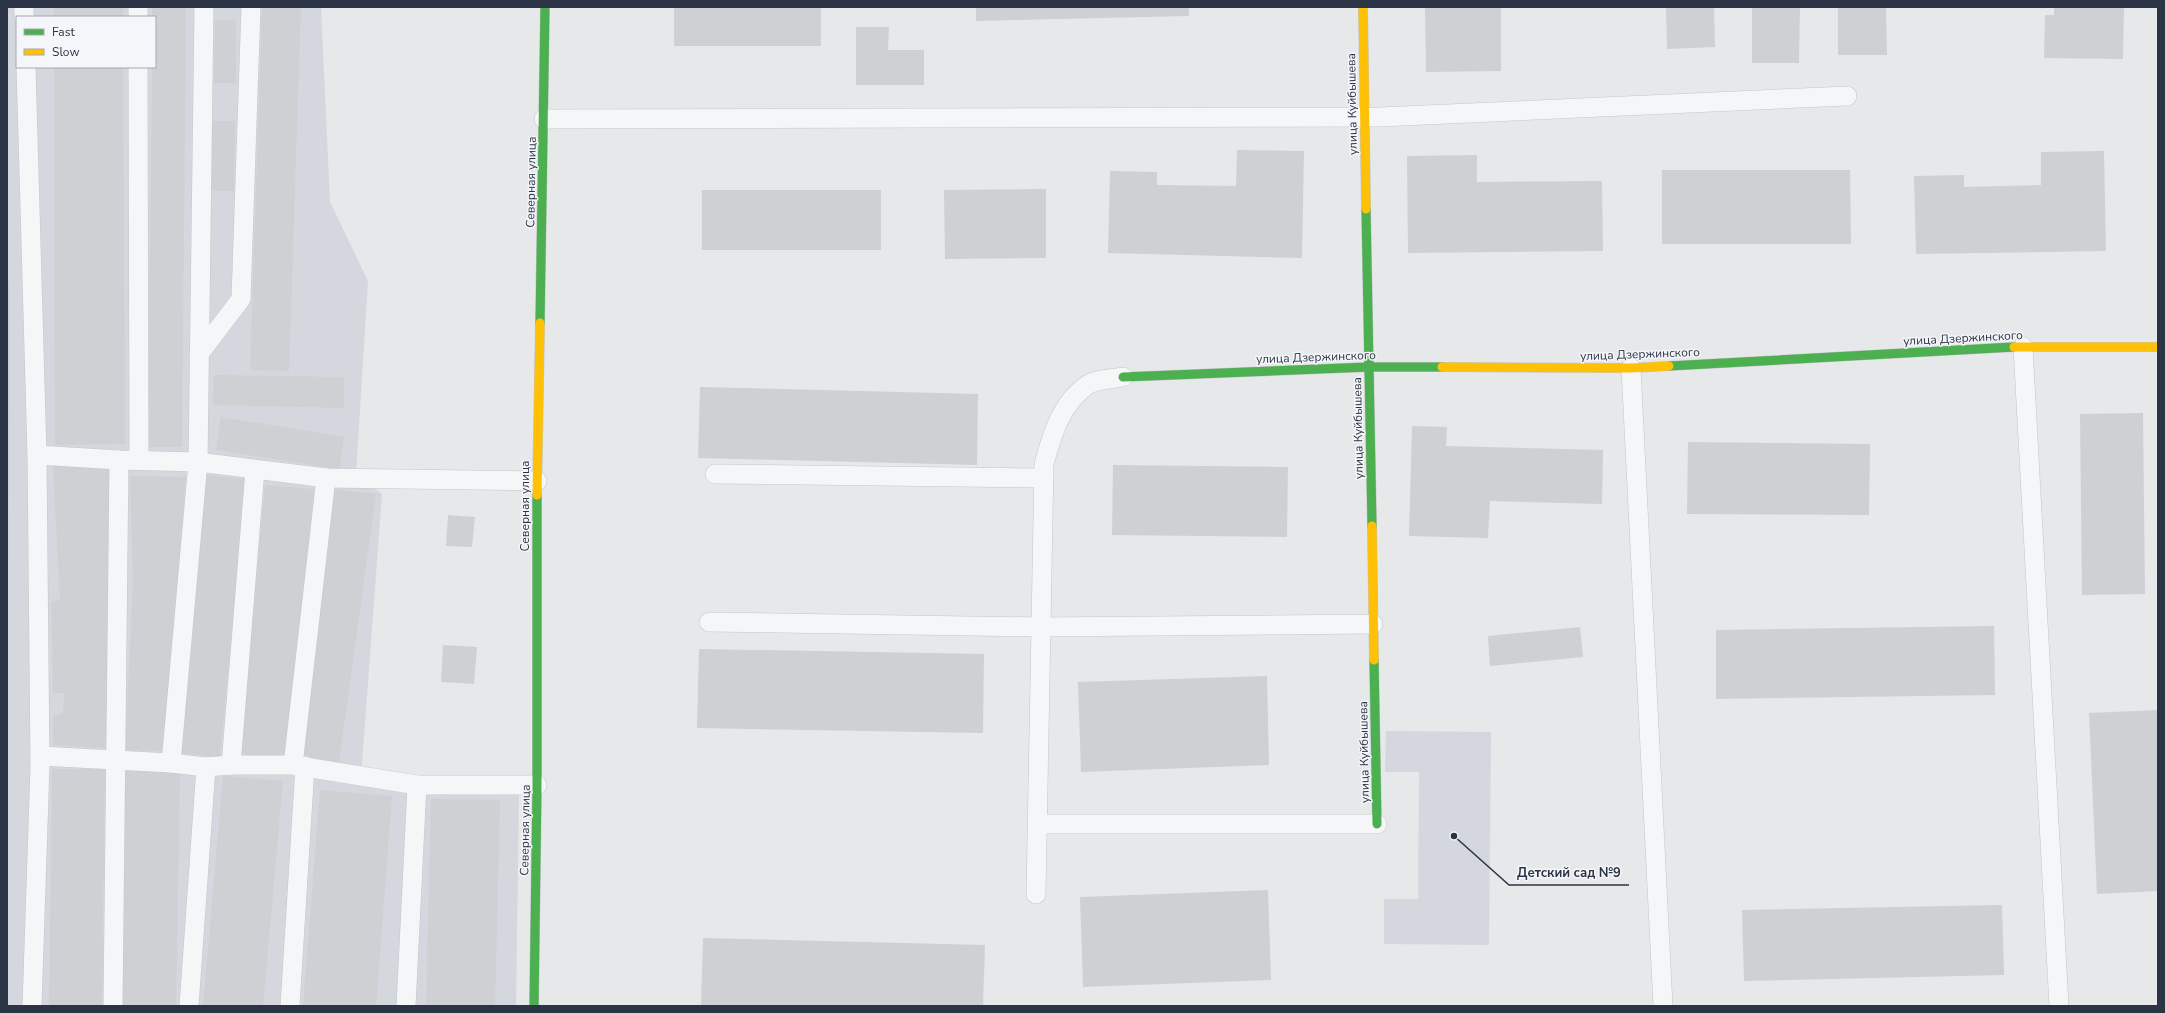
<svg xmlns="http://www.w3.org/2000/svg" width="2165" height="1013" font-family="'Nunito Sans',sans-serif">
  <style>
    .built { fill: #d4d7dd; fill-rule: evenodd }
    .building { fill: #ced0d3 }
    .lines { fill: none; stroke-linecap: round; stroke-linejoin: round }
    .lane-casing { stroke: #c4c6c8; stroke-width: 20 }
    .fast-casing { stroke: #c4c6c8; stroke-width: 10 }
    .slow-casing { stroke: #c4c6c8; stroke-width: 10 }
    .lane { stroke: #f5f6f7; stroke-width: 19 }
    .fast { stroke: #4caf50; stroke-width: 9 }
    .slow { stroke: #ffc107; stroke-width: 9 }
    .labels { text-anchor: middle; stroke-width: 3; stroke-linejoin: round; paint-order: stroke }
    .street-label { font-size: 12px; fill: #2b3445; stroke: #f4f6f9 }
    .leader { fill: none; stroke: #2b3445; stroke-width: 1.5 }
    .callout-dot { fill: #2b3445; stroke: #f4f6f9; stroke-width: 1.5 }
    .callout-label { font-size: 13px; text-anchor: middle; font-weight: bold; fill: #2b3445; stroke: #f4f6f9; stroke-width: 3; stroke-linejoin: round; paint-order: stroke }
  </style>
  <rect width="100%" height="100%" fill="#e6e8ea"/>
  <g class="built">
    <path d="M 7,7 L 321,7 L 330,202 L 368,281 L 356,474 L 382,494 L 361,777 L 519,794 L 516,1006 L 7,1006 ZM 17,17 L 155,17 L 155,67 L 17,67 Z"/>
    <path d="M 1386,731 L 1491,732 L 1489,945 L 1384,944 L 1384,899 L 1418,899 L 1419,772 L 1385,772 Z"/>
  </g>
  <g class="building">
    <rect x="54" y="7" width="69" height="10"/>
    <path d="M 152,7 L 186,7 L 182,447 L 148,447 L 152,67 L 155,67 L 155,17 L 152,17 Z"/>
    <path d="M 262,7 L 301,7 L 289,371 L 250,370 Z"/>
    <rect x="674" y="7" width="147" height="39"/>
    <path d="M 976,7 L 1189,7 L 1189,16 L 976,21 Z"/>
    <path d="M 1425,7 L 1501,7 L 1501,71 L 1426,72 Z"/>
    <path d="M 1666,7 L 1714,7 L 1715,47 L 1667,49 Z"/>
    <path d="M 1752,7 L 1800,7 L 1799,63 L 1752,63 Z"/>
    <path d="M 1838,7 L 1886,7 L 1887,55 L 1838,55 Z"/>
    <path d="M 2054,7 L 2124,7 L 2123,59 L 2044,58 L 2045,15 L 2054,15 Z"/>
    <path d="M 215,20 L 236,20 L 236,83 L 214,83 Z"/>
    <path d="M 856,27 L 889,27 L 888,50 L 924,50 L 924,85 L 856,85 Z"/>
    <path d="M 54,67 L 123,67 L 125,444 L 55,445 Z"/>
    <path d="M 212,121 L 235,121 L 234,191 L 211,191 Z"/>
    <path d="M 1237,150 L 1304,151 L 1302,258 L 1108,253 L 1110,171 L 1157,172 L 1157,185 L 1236,186 Z"/>
    <path d="M 2104,151 L 2106,251 L 1916,254 L 1914,176 L 1964,175 L 1964,187 L 2041,185 L 2041,152 Z"/>
    <path d="M 1477,155 L 1477,182 L 1602,181 L 1603,251 L 1408,253 L 1407,156 Z"/>
    <path d="M 1662,170 L 1850,170 L 1851,244 L 1662,244 Z"/>
    <path d="M 1046,189 L 1046,258 L 945,259 L 944,190 Z"/>
    <rect x="702" y="190" width="179" height="60"/>
    <path d="M 7,256 L 10,301 L 8,607 L 7,607 Z"/>
    <path d="M 214,375 L 344,377 L 344,408 L 213,405 Z"/>
    <path d="M 700,387 L 978,394 L 977,465 L 698,458 Z"/>
    <path d="M 2143,413 L 2145,594 L 2082,595 L 2080,414 Z"/>
    <path d="M 221,417 L 344,437 L 339,469 L 216,450 Z"/>
    <path d="M 1412,426 L 1447,427 L 1446,446 L 1603,450 L 1602,504 L 1490,501 L 1488,538 L 1409,536 Z"/>
    <path d="M 1688,442 L 1870,444 L 1869,515 L 1687,514 Z"/>
    <path d="M 1113,465 L 1288,467 L 1287,537 L 1112,535 Z"/>
    <path d="M 53,466 L 110,467 L 108,748 L 53,745 L 53,715 L 63,714 L 64,693 L 53,693 L 51,602 L 60,600 Z"/>
    <path d="M 205,475 L 246,479 L 220,757 L 179,753 Z"/>
    <path d="M 130,476 L 186,477 L 165,751 L 125,750 L 133,583 Z"/>
    <path d="M 265,485 L 314,489 L 288,759 L 240,754 Z"/>
    <path d="M 334,489 L 376,494 L 339,762 L 298,757 Z"/>
    <path d="M 448,515 L 475,517 L 472,547 L 446,546 Z"/>
    <path d="M 1994,626 L 1995,695 L 1716,699 L 1716,630 Z"/>
    <path d="M 1580,627 L 1583,657 L 1490,666 L 1488,636 Z"/>
    <path d="M 443,645 L 477,647 L 474,684 L 441,682 Z"/>
    <path d="M 699,649 L 984,654 L 983,733 L 697,728 Z"/>
    <path d="M 1267,676 L 1269,765 L 1081,772 L 1078,682 Z"/>
    <path d="M 2158,710 L 2158,891 L 2097,894 L 2089,713 Z"/>
    <path d="M 52,769 L 105,769 L 102,1006 L 49,1006 Z"/>
    <path d="M 124,771 L 180,771 L 176,1006 L 121,1006 Z"/>
    <path d="M 223,776 L 283,781 L 263,1006 L 203,1006 Z"/>
    <path d="M 320,790 L 392,796 L 376,1006 L 303,1006 Z"/>
    <path d="M 431,799 L 500,800 L 495,1006 L 426,1006 Z"/>
    <path d="M 1268,890 L 1271,980 L 1083,987 L 1080,897 Z"/>
    <path d="M 2002,905 L 2004,975 L 1744,981 L 1742,910 Z"/>
    <path d="M 703,938 L 985,945 L 983,1006 L 701,1006 Z"/>
  </g>
  <g class="lines">
    <g class="lane-casing">
      <g id="lane">
        <path d="M 24,7 L 24,17"/>
        <path d="M 138,7 L 138,17"/>
        <path d="M 26,67 L 37,455 L 40,766 L 32,1006"/>
        <path d="M 138,67 L 139,460"/>
        <path d="M 544,119 L 1380,117 L 1847,96"/>
        <path d="M 2023,347 L 2059,1006"/>
        <path d="M 199,354 L 241,299 L 251,7"/>
        <path d="M 1631,368 L 1663,1006"/>
        <path d="M 37,455 L 119,460 L 198,462 L 326,478 L 537,481"/>
        <path d="M 715,474 L 1044,478"/>
        <path d="M 709,622 L 1042,627 L 1373,624"/>
        <path d="M 40,756 L 171,763 L 206,767 L 231,765 L 293,765 L 417,785 L 537,785"/>
        <path d="M 171,763 L 198,462 L 204,7"/>
        <path d="M 231,765 L 255,470"/>
        <path d="M 293,765 L 326,478"/>
        <path d="M 1038,824 L 1377,824"/>
        <path d="M 1036,894 L 1044,464 C 1052,435 1061,402 1089,384 C 1098,379 1113,379 1123,377"/>
        <path d="M 113,1006 L 119,460"/>
        <path d="M 189,1006 L 206,767"/>
        <path d="M 290,1006 L 305,766"/>
        <path d="M 406,1006 L 417,785"/>
      </g>
    </g>
    <g class="fast-casing">
      <g id="fast">
        <path d="M 1366,209 L 1372,526"/>
        <path d="M 540,323 L 545,7"/>
        <path d="M 1669,366 L 2014,347"/>
        <path d="M 1123,377 L 1369,367 L 1442,367"/>
        <path d="M 1374,660 L 1377,824"/>
        <path d="M 534,1006 L 537,785 L 537,495"/>
      </g>
    </g>
    <g class="slow-casing">
      <g id="slow">
        <path d="M 1363,7 L 1366,209"/>
        <path d="M 2014,347 L 2158,347"/>
        <path d="M 1442,367 L 1631,368 L 1669,366"/>
        <path d="M 537,495 L 540,323"/>
        <path d="M 1372,526 L 1374,660"/>
      </g>
    </g>
    <use href="#lane" class="lane"/>
    <use href="#fast" class="fast"/>
    <use href="#slow" class="slow"/>
  </g>
  <g class="labels">
    <g class="street-label">
      <text transform="translate(1352 104) rotate(-91)" y="4">улица Куйбышева</text>
      <text transform="translate(531 182) rotate(-89)" y="4">Северная улица</text>
      <text transform="translate(1963 338) rotate(-3)" y="4">улица Дзержинского</text>
      <text transform="translate(1640 354) rotate(-2)" y="4">улица Дзержинского</text>
      <text transform="translate(1316 357) rotate(-2)" y="4">улица Дзержинского</text>
      <text transform="translate(1358 428) rotate(-91)" y="4">улица Куйбышева</text>
      <text transform="translate(525 506) rotate(-90)" y="4">Северная улица</text>
      <text transform="translate(1364 752) rotate(-91)" y="4">улица Куйбышева</text>
      <text transform="translate(525 830) rotate(-89)" y="4">Северная улица</text>
    </g>
  </g>
  <path class="leader" d="M1454 836L1509 885H1629"/>
  <circle class="callout-dot" cx="1454" cy="836" r="4"/>
  <g class="callout-label">
    <text x="1569" y="877">Детский сад №9</text>
  </g>
  <rect width="2165" height="1013" fill="none" stroke="#2b3445" stroke-width="16"/>
  <rect x="16" y="16" width="140" height="52" fill="#f4f6f9" stroke="#a4a8b1"/>
  <rect x="24" y="29" width="20" height="6" fill="#4caf50" stroke="#a4a8b1"/>
  <text x="52" y="36" font-size="12" fill="#2b3445">Fast</text>
  <rect x="24" y="49" width="20" height="6" fill="#ffc107" stroke="#a4a8b1"/>
  <text x="52" y="56" font-size="12" fill="#2b3445">Slow</text>
</svg>
